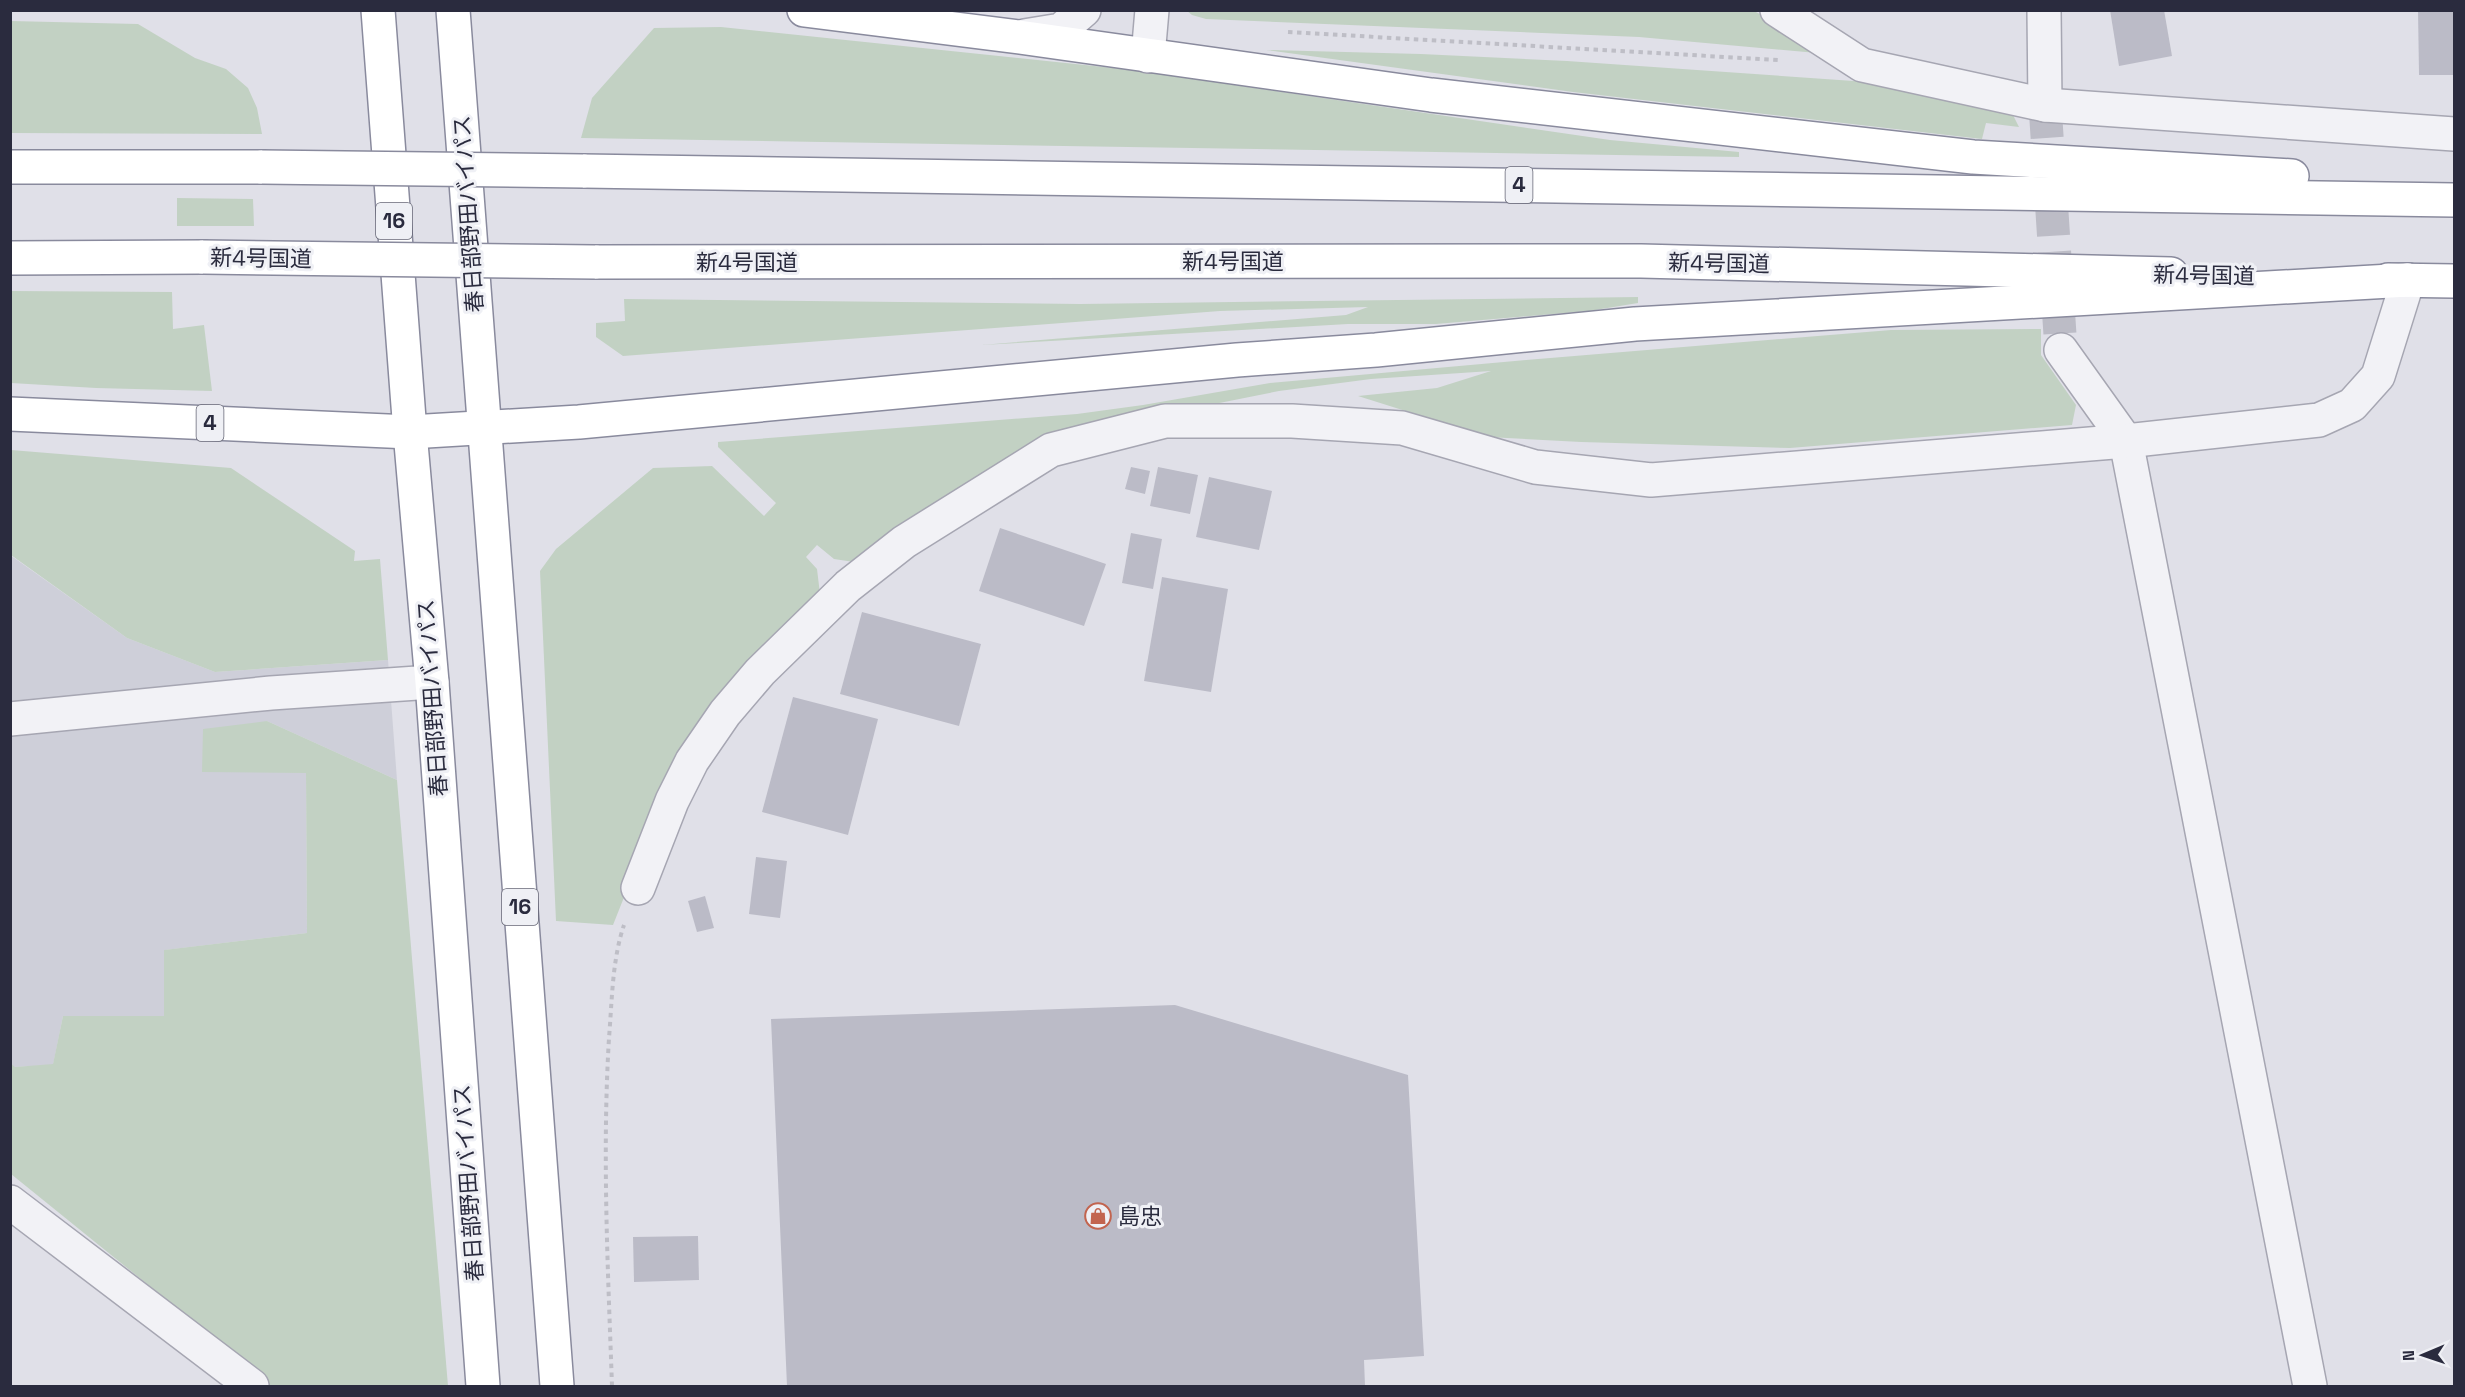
<svg xmlns="http://www.w3.org/2000/svg" width="2465" height="1397" font-family="'Space Grotesk','Noto Sans JP',sans-serif">
  <style>
    .built { fill: #cecfd9 }
    .green { fill: #c2d1c3 }
    .building { fill: #bbbbc7 }
    .lines { fill: none; stroke-linecap: round; stroke-linejoin: round }
    .minor-tunnel { stroke: #bcbcc6; stroke-width: 33; stroke-dasharray: 33 16; stroke-linecap: butt }
    .minor-casing { stroke: #a6a6b2; stroke-width: 36 }
    .highway-casing { stroke: #898a9d; stroke-width: 36 }
    .path { stroke: #bebec6; stroke-width: 4; stroke-dasharray: 4.5 4.5; stroke-linecap: butt }
    .minor { stroke: #f2f2f6; stroke-width: 33 }
    .highway { stroke: #fff; stroke-width: 33 }
    .highway-bridge-casing { stroke: #898a9d; stroke-width: 36; stroke-linecap: butt }
    .highway-bridge { stroke: #fff; stroke-width: 33 }
    .labels { text-anchor: middle; stroke-width: 6; stroke-linejoin: round; paint-order: stroke }
    .shield { fill: #eff0f5; stroke: #656675; stroke-width: 1.5 }
    .shield-label { font-size: 21px; font-weight: bold; fill: #2a2b3e }
    .street-label { font-size: 22px; fill: #2a2b3e; stroke: #eff0f5 }
    .poi-label { font-size: 22px; fill: #2a2b3e; stroke: #eff0f5; text-anchor: start }
  </style>
  <rect width="100%" height="100%" fill="#e0e0e8"/>
  <path class="built" d="M 10,555 L 127,638 L 215,672 L 388,660 L 397,780 L 267,721 L 202,772 L 306,772 L 307,933 L 165,950 L 164,1016 L 63,1016 L 53,1065 L 14,1067 L 10,1063 Z"/>
  <g class="green">
    <path d="M 1187,11 L 1754,11 L 1839,55 L 1639,37 L 1206,19 L 1192,15 Z"/>
    <path d="M 11,21 L 138,24 L 195,58 L 226,69 L 248,88 L 257,108 L 262,134 L 11,133 Z"/>
    <path d="M 721,27 L 1132,70 L 1610,140 L 1739,152 L 1739,157 L 581,138 L 592,98 L 654,28 Z"/>
    <path d="M 1266,50 L 1421,54 L 1567,61 L 1940,87 L 2010,109 L 2019,127 L 1986,123 L 1982,139 L 1573,92 Z"/>
    <path d="M 177,198 L 253,199 L 254,226 L 177,226 Z"/>
    <path d="M 10,291 L 172,292 L 173,329 L 204,325 L 212,391 L 96,388 L 11,383 Z"/>
    <path d="M 1638,297 L 1638,303 L 1589,311 L 1436,324 L 1348,324 L 981,345 L 1346,315 L 1368,307 L 1220,311 L 623,356 L 596,337 L 596,323 L 625,321 L 624,299 L 1080,304 Z"/>
    <path d="M 2041,329 L 2041,355 L 2076,405 L 2072,425 L 1790,448 L 1581,442 L 1488,437 L 1358,396 L 1437,388 L 1491,371 L 1371,379 L 1279,391 L 1149,417 L 1065,455 L 854,562 L 834,559 L 817,545 L 806,557 L 817,569 L 820,594 L 642,852 L 613,925 L 556,921 L 540,571 L 556,549 L 653,468 L 712,466 L 764,516 L 776,503 L 718,447 L 718,442 L 1077,414 L 1143,405 L 1270,383 L 1526,360 L 1891,330 Z"/>
    <path d="M 11,450 L 231,468 L 355,551 L 354,561 L 380,559 L 388,660 L 215,672 L 127,638 L 11,555 Z"/>
    <path d="M 267,721 L 397,780 L 448,1386 L 247,1386 L 219,1353 L 168,1301 L 11,1174 L 10,1063 L 15,1067 L 53,1064 L 63,1016 L 164,1016 L 164,950 L 307,933 L 306,773 L 202,772 L 203,729 Z"/>
  </g>
  <g class="building">
    <path d="M 2110,10 L 2164,10 L 2172,56 L 2119,66 Z"/>
    <path d="M 2418,10 L 2454,10 L 2454,75 L 2419,75 Z"/>
    <path d="M 1131,467 L 1150,471 L 1145,494 L 1125,489 Z"/>
    <path d="M 1158,467 L 1198,475 L 1190,514 L 1150,506 Z"/>
    <path d="M 1209,477 L 1272,491 L 1259,550 L 1196,537 Z"/>
    <path d="M 1000,528 L 1106,564 L 1084,626 L 979,591 Z"/>
    <path d="M 1131,533 L 1162,539 L 1153,589 L 1122,583 Z"/>
    <path d="M 1162,577 L 1228,589 L 1211,692 L 1144,681 Z"/>
    <path d="M 862,612 L 981,644 L 959,726 L 840,694 Z"/>
    <path d="M 793,697 L 878,719 L 848,835 L 762,812 Z"/>
    <path d="M 756,857 L 787,861 L 780,918 L 749,914 Z"/>
    <path d="M 705,896 L 714,928 L 697,932 L 688,901 Z"/>
    <path d="M 1175,1005 L 1408,1075 L 1424,1356 L 1364,1360 L 1365,1386 L 787,1386 L 771,1019 Z"/>
    <path d="M 698,1236 L 699,1280 L 634,1282 L 633,1237 Z"/>
  </g>
  <g class="lines">
    <path class="minor-tunnel" d="M 2045,105 L 2061,350"/>
    <g class="minor-casing">
      <g id="minor">
        <path d="M 1777,10 L 1862,65 L 2045,105 L 2454,134"/>
        <path d="M 2044,10 L 2045,105"/>
        <path d="M 1024,36 L 1061,30 L 1084,10"/>
        <path d="M 1148,56 L 1152,10"/>
        <path d="M 2061,350 L 2126,441 L 2310,1386"/>
        <path d="M 10,719 L 271,693 L 432,682"/>
        <path d="M 638,888 L 672,801 L 692,761 L 725,713 L 760,672 L 848,586 L 904,542 L 1051,450 L 1165,421 L 1292,421 L 1402,428 L 1535,467 L 1651,480 L 2126,441 L 2319,420 L 2352,405 L 2378,376 L 2408,280"/>
        <path d="M 10,1202 L 252,1386"/>
      </g>
    </g>
    <g class="highway-casing">
      <g id="highway">
        <path d="M 378,10 L 410,432 L 432,682 L 483,1386"/>
        <path d="M 453,10 L 557,1386"/>
        <path d="M 804,10 L 1019,37 L 1431,95 L 1973,157 L 2292,176"/>
        <path d="M 10,167 L 262,167"/>
        <path d="M 583,171 L 2454,200"/>
        <path d="M 10,258 L 203,257"/>
        <path d="M 595,262 L 1641,261 L 2171,274"/>
        <path d="M 2388,280 L 2454,281"/>
        <path d="M 10,414 L 410,432 L 579,422 L 1237,360 L 1376,350 L 1635,324 L 2408,280"/>
      </g>
    </g>
    <g class="path">
      <path d="M 1288,32 L 1778,60"/>
      <path d="M 612,1386 C 608,1271 602,1154 609,1038 C 612,1002 612,960 624,925"/>
    </g>
    <use href="#minor" class="minor"/>
    <use href="#highway" class="highway"/>
    <g class="highway-bridge-casing">
      <g id="highway-bridge">
        <path d="M 262,167 L 583,171"/>
        <path d="M 203,257 L 595,262"/>
      </g>
    </g>
    <use href="#highway-bridge" class="highway-bridge"/>
  </g>
  <defs>
    <g id="shop-ring" transform="scale(1.35)"><circle r="9.5" fill="#eff0f5" stroke="#c2644f" stroke-width="1.5"/><path d="M-5-2.5h2.3a2.7 3.5 0 0 1 5.4 0H5L5.5 6h-11ZM-1.5-2.5h3a1.5 2.3 0 0 0-3 0Z" fill="#c2644f"/></g>
  </defs>
  <g fill-rule="evenodd">
    <use href="#shop-ring" x="1098" y="1216"/>
  </g>
  <g class="labels">
    <g class="shield">
      <rect x="1505.5" y="167" width="27" height="36" rx="4.5"/>
      <rect x="376" y="203" width="36" height="36" rx="4.5"/>
      <rect x="196.5" y="405" width="27" height="36" rx="4.5"/>
      <rect x="502" y="889" width="36" height="36" rx="4.5"/>
    </g>
    <g class="shield-label">
      <text x="1519" y="192">4</text>
      <text x="394" y="228">16</text>
      <text x="210" y="430">4</text>
      <text x="520" y="914">16</text>
    </g>
    <g class="street-label">
      <text transform="translate(468 214) rotate(-94)" y="8">春日部野田バイパス</text>
      <text transform="translate(261 258) rotate(1)" y="8">新4号国道</text>
      <text x="1233" y="269">新4号国道</text>
      <text x="747" y="270">新4号国道</text>
      <text transform="translate(1719 263) rotate(1)" y="8">新4号国道</text>
      <text transform="translate(2204 275) rotate(1)" y="8">新4号国道</text>
      <text transform="translate(432 698) rotate(-94)" y="8">春日部野田バイパス</text>
      <text transform="translate(468 1183) rotate(-94)" y="8">春日部野田バイパス</text>
    </g>
    <g class="poi-label">
      <text x="1118" y="1224">島忠</text>
    </g>
  </g>
  <rect width="2465" height="1397" fill="none" stroke="#2a2b3e" stroke-width="24"/>
  <g transform="translate(2423 1355) rotate(268)" stroke="#eff0f5" stroke-width="4.5" paint-order="stroke">
  <path d="M0-4.5L10 22L0 15L-10 22Z" fill="#2a2b3e"/>
  <text y="-9" font-size="16" font-weight="bold" text-anchor="middle" fill="#2a2b3e">N</text>
  </g>
</svg>
